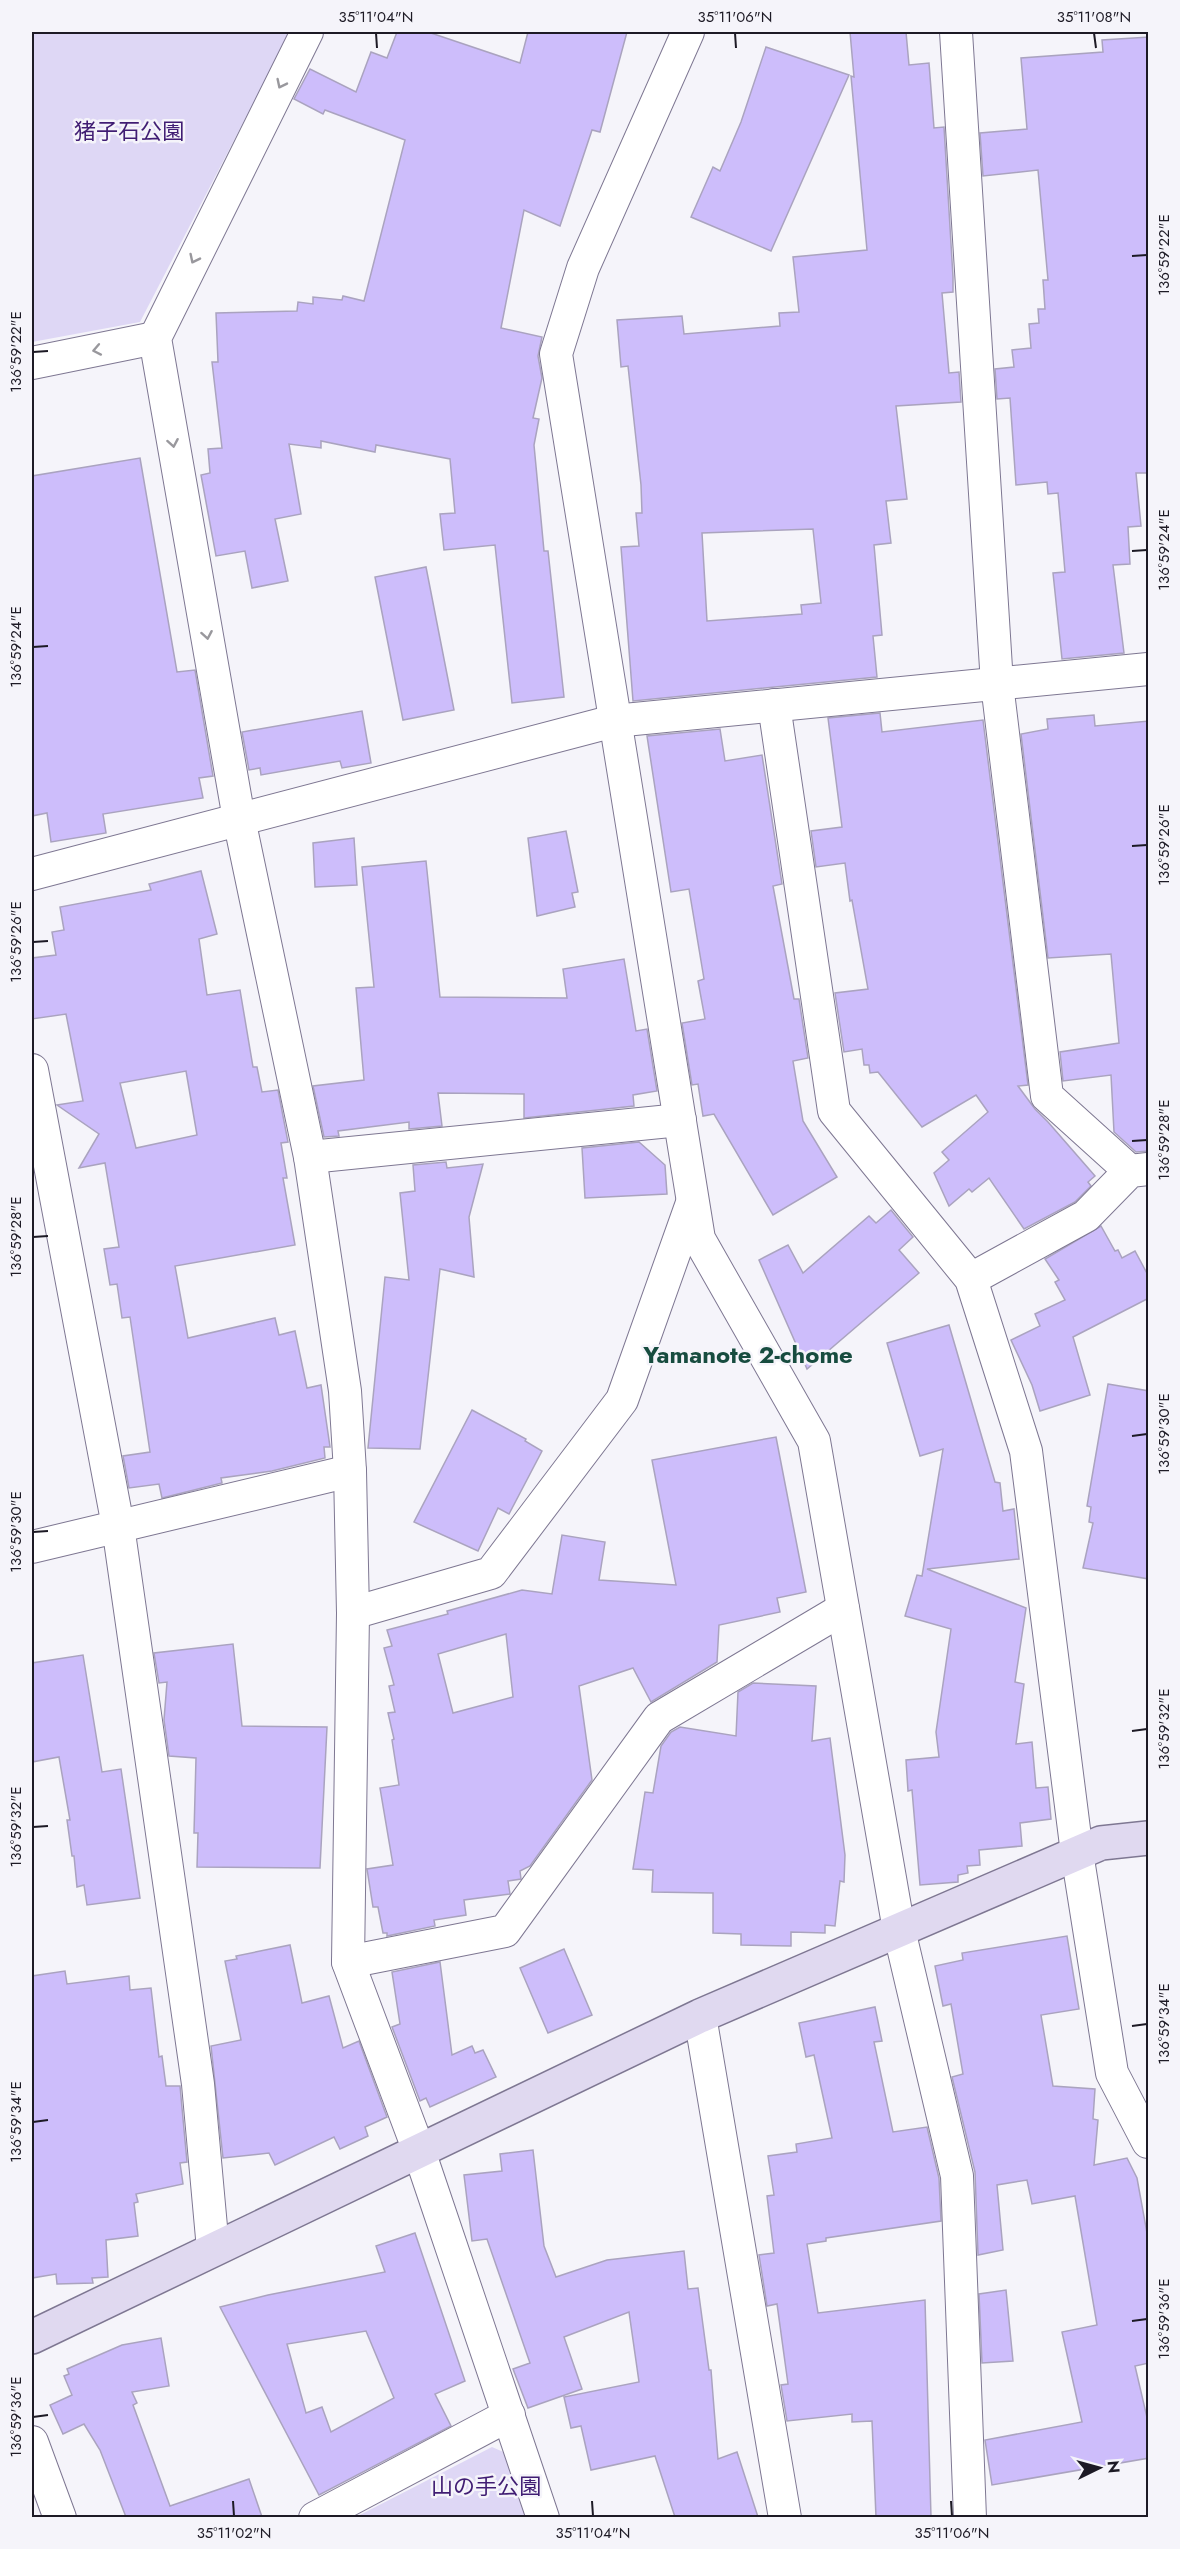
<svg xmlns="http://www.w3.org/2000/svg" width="1180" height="2549" font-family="Jost,'Noto Sans JP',sans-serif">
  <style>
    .green { fill: #ded7f5 }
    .building { fill: #cdbdfb; stroke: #aaa3bf; stroke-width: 1.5; fill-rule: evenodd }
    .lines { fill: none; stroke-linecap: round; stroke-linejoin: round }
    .street-casing { stroke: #7e7792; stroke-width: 34 }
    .secondary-casing { stroke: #7e7792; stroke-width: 36 }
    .street { stroke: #fff; stroke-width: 32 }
    .secondary { stroke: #e0d9f0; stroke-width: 33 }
    .oneway { stroke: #99989d }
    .ticks { fill: none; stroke: #1d1a25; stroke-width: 2 }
    .labels { text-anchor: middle; stroke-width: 5; stroke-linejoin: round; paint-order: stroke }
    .park-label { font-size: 22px; fill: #401d73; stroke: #f5f4fa }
    .neighbourhood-label { font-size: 24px; font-weight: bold; fill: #174c3f; stroke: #f5f4fa }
    .neatline { fill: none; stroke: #1d1a25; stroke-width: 2 }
    .ticks-label { font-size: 15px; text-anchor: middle; fill: #1d1a25 }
  </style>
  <rect width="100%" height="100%" fill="#f5f4fa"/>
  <g class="green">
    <path d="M 32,32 L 290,32 L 140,322 L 32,342 Z"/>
    <path d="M 492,2447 L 508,2454 L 529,2518 L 354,2518 Z"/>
  </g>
  <g class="building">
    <path d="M 397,32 L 428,32 L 520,63 L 528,32 L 627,32 L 600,132 L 592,130 L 560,226 L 524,210 L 501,328 L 542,337 L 538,356 L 542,378 L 533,418 L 539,419 L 534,445 L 544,551 L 548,551 L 564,697 L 512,703 L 495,545 L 444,550 L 440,514 L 455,513 L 450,459 L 376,445 L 375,452 L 321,441 L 321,448 L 289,444 L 301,514 L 275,519 L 288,581 L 252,588 L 245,551 L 216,556 L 201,475 L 210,473 L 208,449 L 222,448 L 212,362 L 218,362 L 216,313 L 297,311 L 298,302 L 313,304 L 313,297 L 342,300 L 343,296 L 364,301 L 405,140 L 325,110 L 323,114 L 294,99 L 310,69 L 356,92 L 371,52 L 387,58 Z"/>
    <path d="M 850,32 L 906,32 L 909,65 L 929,63 L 934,128 L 944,127 L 953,277 L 953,292 L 942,293 L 949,373 L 959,372 L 961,402 L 896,406 L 907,499 L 886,501 L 891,543 L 874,545 L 882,635 L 873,636 L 877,677 L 633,701 L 621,547 L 639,546 L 636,513 L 642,513 L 641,485 L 628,366 L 621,367 L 617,320 L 682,316 L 684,334 L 780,326 L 779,313 L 799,312 L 793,257 L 867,250 L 851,76 L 854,77 ZM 813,529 L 821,603 L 801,605 L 802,614 L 707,621 L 702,533 Z"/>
    <path d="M 1149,37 L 1149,473 L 1136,473 L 1141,526 L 1128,527 L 1130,564 L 1113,565 L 1124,653 L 1062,659 L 1053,573 L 1065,572 L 1058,493 L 1048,494 L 1047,482 L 1016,485 L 1010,398 L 997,399 L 995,369 L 1014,367 L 1012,350 L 1031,348 L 1029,324 L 1039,323 L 1038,309 L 1045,309 L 1043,280 L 1048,280 L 1038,170 L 983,176 L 980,133 L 1027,129 L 1021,58 L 1103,52 L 1102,40 Z"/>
    <path d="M 766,47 L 849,75 L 771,251 L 691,217 L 713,167 L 720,171 L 741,122 Z"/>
    <path d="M 140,458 L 177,672 L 195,670 L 213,776 L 199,778 L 203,798 L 103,814 L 106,833 L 51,842 L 47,813 L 32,816 L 32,476 Z"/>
    <path d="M 426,567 L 454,710 L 403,720 L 375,577 Z"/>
    <path d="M 362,711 L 371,763 L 342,768 L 340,761 L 261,775 L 260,768 L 249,770 L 242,732 Z"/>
    <path d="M 880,713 L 882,732 L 983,720 L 1028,1085 L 1018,1086 L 1035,1109 L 1048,1122 L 1095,1176 L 1088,1182 L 1091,1186 L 1075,1202 L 1024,1229 L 989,1178 L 972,1192 L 969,1189 L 949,1206 L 934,1173 L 949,1160 L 942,1152 L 988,1112 L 976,1095 L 922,1127 L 878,1072 L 870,1073 L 869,1065 L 864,1065 L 862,1049 L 844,1052 L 835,993 L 868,989 L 852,900 L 850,901 L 845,863 L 816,867 L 811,831 L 842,827 L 828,718 Z"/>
    <path d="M 1094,715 L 1095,726 L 1149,721 L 1149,1151 L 1136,1152 L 1114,1132 L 1111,1075 L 1063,1081 L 1060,1052 L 1119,1043 L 1111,954 L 1048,958 L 1021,734 L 1048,729 L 1047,719 Z"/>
    <path d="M 720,729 L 725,761 L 762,755 L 782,884 L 773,886 L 794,999 L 799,999 L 808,1058 L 793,1061 L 803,1121 L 837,1177 L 773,1215 L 714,1114 L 703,1116 L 698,1084 L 692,1085 L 682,1023 L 705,1019 L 698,981 L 704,979 L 689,889 L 671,892 L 647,736 Z"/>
    <path d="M 566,831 L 578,892 L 572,893 L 575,907 L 537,916 L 528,838 Z"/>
    <path d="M 354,838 L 357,885 L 315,887 L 313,843 Z"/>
    <path d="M 426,861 L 440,997 L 567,998 L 563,969 L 624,959 L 636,1031 L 647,1029 L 657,1091 L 633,1095 L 634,1106 L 524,1118 L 524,1094 L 438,1093 L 442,1126 L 409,1129 L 409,1122 L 338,1131 L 339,1136 L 324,1137 L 313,1086 L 364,1080 L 356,988 L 374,987 L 362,867 Z"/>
    <path d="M 201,871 L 217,934 L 199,939 L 207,995 L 240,990 L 253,1067 L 257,1067 L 262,1092 L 278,1090 L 288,1142 L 281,1143 L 287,1178 L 283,1178 L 295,1245 L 175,1266 L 188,1338 L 275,1318 L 279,1335 L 295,1331 L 307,1388 L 321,1385 L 330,1447 L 324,1447 L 325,1458 L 272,1471 L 221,1478 L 222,1483 L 162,1498 L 159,1484 L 129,1488 L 123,1456 L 150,1452 L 130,1317 L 122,1318 L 117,1284 L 110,1285 L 104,1249 L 119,1247 L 105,1163 L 79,1168 L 99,1134 L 57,1105 L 83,1101 L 66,1014 L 32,1019 L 32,958 L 56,955 L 52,932 L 64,930 L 60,907 L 151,890 L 149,884 ZM 186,1071 L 197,1135 L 136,1148 L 120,1083 Z"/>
    <path d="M 639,1142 L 665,1165 L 667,1194 L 585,1198 L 582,1148 Z"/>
    <path d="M 446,1162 L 447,1168 L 483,1164 L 469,1217 L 474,1277 L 440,1269 L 420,1449 L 368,1448 L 385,1277 L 409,1280 L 400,1193 L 415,1191 L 413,1165 Z"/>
    <path d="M 891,1210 L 913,1237 L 899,1250 L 919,1273 L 807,1369 L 759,1260 L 788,1245 L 803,1273 L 869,1216 L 876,1223 Z"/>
    <path d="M 1101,1226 L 1115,1251 L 1118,1250 L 1122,1258 L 1135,1251 L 1149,1277 L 1149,1298 L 1073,1337 L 1090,1395 L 1040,1411 L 1032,1385 L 1011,1340 L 1040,1326 L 1035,1314 L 1065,1300 L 1055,1282 L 1059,1280 L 1045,1259 Z"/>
    <path d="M 949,1325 L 995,1482 L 1000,1483 L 1003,1511 L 1014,1509 L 1019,1559 L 927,1569 L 1026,1608 L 1015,1682 L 1024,1684 L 1016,1744 L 1032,1742 L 1036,1788 L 1048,1787 L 1051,1819 L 1020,1823 L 1022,1846 L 979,1850 L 980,1865 L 967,1866 L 968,1873 L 958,1875 L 958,1882 L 920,1885 L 912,1790 L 908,1791 L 906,1760 L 939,1757 L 936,1732 L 951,1629 L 905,1616 L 917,1575 L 922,1576 L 943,1449 L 920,1456 L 887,1343 Z"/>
    <path d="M 1108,1384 L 1149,1391 L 1149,1579 L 1083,1568 L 1093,1523 L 1089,1522 L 1091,1507 L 1087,1506 Z"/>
    <path d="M 472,1410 L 526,1439 L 525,1441 L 542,1451 L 509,1514 L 498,1508 L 478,1551 L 414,1522 Z"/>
    <path d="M 776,1437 L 806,1592 L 777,1598 L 780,1612 L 719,1625 L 717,1662 L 651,1702 L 633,1668 L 579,1686 L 592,1780 L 530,1866 L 520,1871 L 521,1879 L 508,1881 L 510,1894 L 464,1900 L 466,1915 L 434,1920 L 435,1926 L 387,1936 L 387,1933 L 383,1933 L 378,1907 L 373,1907 L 367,1869 L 393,1865 L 380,1788 L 399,1785 L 392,1740 L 394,1739 L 388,1713 L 395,1712 L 389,1686 L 394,1685 L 384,1648 L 392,1646 L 387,1630 L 448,1614 L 447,1611 L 522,1590 L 552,1594 L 562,1535 L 605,1542 L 599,1580 L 676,1585 L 652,1460 ZM 506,1634 L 513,1697 L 453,1713 L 438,1654 Z"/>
    <path d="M 233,1644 L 242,1726 L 327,1727 L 320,1868 L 197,1867 L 198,1833 L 194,1833 L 196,1758 L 169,1756 L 164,1720 L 167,1682 L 159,1683 L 154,1653 Z"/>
    <path d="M 83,1655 L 102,1772 L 121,1769 L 140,1898 L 87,1905 L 84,1885 L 77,1887 L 74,1856 L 72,1856 L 67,1820 L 70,1820 L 59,1757 L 32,1762 L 32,1663 Z"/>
    <path d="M 753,1683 L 816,1686 L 812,1741 L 830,1738 L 845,1855 L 844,1882 L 840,1881 L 835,1926 L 825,1925 L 825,1933 L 791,1932 L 791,1946 L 741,1945 L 741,1934 L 713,1933 L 713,1893 L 652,1892 L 653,1870 L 633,1869 L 645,1792 L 653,1793 L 661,1746 L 671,1732 L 680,1727 L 736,1736 L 738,1692 Z"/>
    <path d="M 1067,1936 L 1079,2009 L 1041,2015 L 1053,2086 L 1095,2089 L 1093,2119 L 1098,2120 L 1094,2165 L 1127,2158 L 1137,2178 L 1149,2244 L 1149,2363 L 1135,2366 L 1149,2426 L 1149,2458 L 992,2485 L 985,2440 L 1082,2422 L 1062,2332 L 1097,2325 L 1075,2196 L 1032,2204 L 1027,2180 L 997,2185 L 1003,2250 L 978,2255 L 975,2172 L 952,2077 L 963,2074 L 951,2004 L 943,2006 L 935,1966 L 963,1960 L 962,1953 Z"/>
    <path d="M 290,1945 L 302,2003 L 329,1996 L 343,2048 L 359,2041 L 387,2117 L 365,2127 L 368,2136 L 340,2149 L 334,2137 L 275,2165 L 269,2153 L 223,2158 L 211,2046 L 241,2040 L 225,1961 L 237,1959 L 236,1956 Z"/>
    <path d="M 564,1949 L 592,2015 L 548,2033 L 520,1968 Z"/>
    <path d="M 440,1962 L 452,2055 L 472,2046 L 475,2053 L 483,2050 L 496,2077 L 430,2107 L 426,2098 L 420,2101 L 392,2027 L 400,2024 L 392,1972 Z"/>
    <path d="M 65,1971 L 67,1984 L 129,1976 L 130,1990 L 151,1988 L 159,2057 L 162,2056 L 166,2086 L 180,2086 L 187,2162 L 180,2163 L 183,2184 L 136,2194 L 138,2202 L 134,2203 L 138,2236 L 106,2240 L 108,2277 L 92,2278 L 93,2283 L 57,2284 L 56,2274 L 32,2278 L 32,1976 Z"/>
    <path d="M 875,2007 L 882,2041 L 874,2042 L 893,2132 L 927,2127 L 939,2178 L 941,2221 L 826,2238 L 826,2241 L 807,2244 L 818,2313 L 925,2300 L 931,2517 L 876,2517 L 872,2421 L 852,2422 L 852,2414 L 787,2421 L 781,2385 L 788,2384 L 777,2304 L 767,2306 L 759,2255 L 774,2253 L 767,2196 L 774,2195 L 768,2156 L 797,2152 L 796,2144 L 832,2138 L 814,2055 L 806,2057 L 799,2023 Z"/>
    <path d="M 533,2150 L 544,2246 L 556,2277 L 607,2260 L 684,2251 L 688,2289 L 698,2288 L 709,2370 L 711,2370 L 718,2459 L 737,2452 L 758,2517 L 675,2517 L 655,2456 L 591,2470 L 581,2426 L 571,2428 L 564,2397 L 639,2382 L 629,2312 L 564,2337 L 582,2389 L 528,2408 L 513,2369 L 530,2363 L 487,2239 L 472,2241 L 464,2175 L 502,2171 L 500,2154 Z"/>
    <path d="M 415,2233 L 465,2381 L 435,2394 L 451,2426 L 319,2495 L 220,2307 L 268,2295 L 385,2272 L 376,2246 ZM 366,2331 L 394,2398 L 331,2432 L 322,2407 L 306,2413 L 287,2344 Z"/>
    <path d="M 1006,2290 L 1013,2361 L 982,2363 L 979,2294 Z"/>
    <path d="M 161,2338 L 169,2386 L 132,2392 L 137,2403 L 133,2405 L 170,2506 L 249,2479 L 262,2517 L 126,2517 L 100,2450 L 84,2424 L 63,2434 L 50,2405 L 72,2395 L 64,2376 L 69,2374 L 67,2369 L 122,2345 Z"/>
  </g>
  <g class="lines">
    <g class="street-casing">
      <g id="street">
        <path d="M 307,32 L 155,338 L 239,819 L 310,1157 L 345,1391 L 350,1471 L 353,1613 L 348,1962 L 419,2151 L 543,2518"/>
        <path d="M 688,32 L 583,268 L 556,354 L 699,1239 L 814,1441 L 899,1930 L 957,2176 L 970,2518"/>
        <path d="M 956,32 L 997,684 L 1047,1096 L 1130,1171"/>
        <path d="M 32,363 L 155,338"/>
        <path d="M 774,705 L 834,1111 L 971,1279 L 1026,1451 L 1077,1853 L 1112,2073 L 1148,2142"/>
        <path d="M 32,874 L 614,721 L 1148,669"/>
        <path d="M 32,1070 L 118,1526 L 198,2084 L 213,2249"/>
        <path d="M 310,1157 L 680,1120"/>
        <path d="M 971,1279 L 1086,1216 L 1130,1171 L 1148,1169"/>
        <path d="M 32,1547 L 350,1471"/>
        <path d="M 353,1613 L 491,1573 L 622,1400 L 692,1203"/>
        <path d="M 348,1962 L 505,1931 L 659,1718 L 843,1609"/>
        <path d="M 700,2016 L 785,2518"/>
        <path d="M 32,2442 L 60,2518"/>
        <path d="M 315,2518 L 509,2415"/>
      </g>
    </g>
    <g class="secondary-casing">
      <path id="secondary" d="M 32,2337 L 700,2016 L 1101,1843 L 1148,1838"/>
    </g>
    <use href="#street" class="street"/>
    <use href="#secondary" class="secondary"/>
  </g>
  <defs><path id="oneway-chevron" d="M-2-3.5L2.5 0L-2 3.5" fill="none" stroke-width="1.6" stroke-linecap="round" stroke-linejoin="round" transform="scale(1.5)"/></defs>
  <g class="oneway">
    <use href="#oneway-chevron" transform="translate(281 84) rotate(116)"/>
    <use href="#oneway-chevron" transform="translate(194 259) rotate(116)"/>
    <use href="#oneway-chevron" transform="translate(97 350) rotate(169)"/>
    <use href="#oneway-chevron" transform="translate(173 443) rotate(80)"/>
    <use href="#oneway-chevron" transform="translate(207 635) rotate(80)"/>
  </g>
  <path class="ticks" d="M 376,33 L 377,48M 735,33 L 736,48M 1094,33 L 1096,48M 1132,256 L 1147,255M 33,352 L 48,351M 1132,551 L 1147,550M 33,647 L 48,646M 1132,846 L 1147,845M 33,942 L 48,941M 1132,1141 L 1147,1140M 33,1237 L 48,1236M 1132,1436 L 1147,1434M 33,1532 L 48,1531M 1132,1731 L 1147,1729M 33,1827 L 48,1826M 1132,2026 L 1147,2024M 33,2122 L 48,2120M 1132,2321 L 1147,2319M 33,2417 L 48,2415M 233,2501 L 234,2516M 592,2501 L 593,2516M 951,2501 L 952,2516"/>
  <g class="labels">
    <g class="park-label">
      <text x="129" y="139">猪子石公園</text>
      <text x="486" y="2494">山の手公園</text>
    </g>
    <g class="neighbourhood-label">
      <text x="748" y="1363">Yamanote 2-chome</text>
    </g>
  </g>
  <rect width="1180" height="2549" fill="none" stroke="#f5f4fa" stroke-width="66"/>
  <g transform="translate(1099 2468) rotate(85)" stroke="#f5f4fa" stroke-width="4.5" paint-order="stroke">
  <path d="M0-4.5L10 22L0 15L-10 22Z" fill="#1d1a25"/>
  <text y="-9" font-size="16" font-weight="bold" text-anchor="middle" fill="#1d1a25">N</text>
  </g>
  <rect x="33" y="33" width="1114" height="2483" class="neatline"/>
  <g class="ticks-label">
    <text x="376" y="22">35°11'04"N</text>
    <text x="735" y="22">35°11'06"N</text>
    <text x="1094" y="22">35°11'08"N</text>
    <text transform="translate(1164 255) rotate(-90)" y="5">136°59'22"E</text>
    <text transform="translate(16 352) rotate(-90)" y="5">136°59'22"E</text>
    <text transform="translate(1164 550) rotate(-90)" y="5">136°59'24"E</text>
    <text transform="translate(16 647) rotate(-90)" y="5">136°59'24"E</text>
    <text transform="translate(1164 845) rotate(-90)" y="5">136°59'26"E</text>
    <text transform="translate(16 942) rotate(-90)" y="5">136°59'26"E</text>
    <text transform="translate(1164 1140) rotate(-90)" y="5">136°59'28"E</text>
    <text transform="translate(16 1237) rotate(-90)" y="5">136°59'28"E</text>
    <text transform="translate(1164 1434) rotate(-90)" y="5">136°59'30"E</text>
    <text transform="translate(16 1532) rotate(-90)" y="5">136°59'30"E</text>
    <text transform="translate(1164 1729) rotate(-90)" y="5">136°59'32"E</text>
    <text transform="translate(16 1827) rotate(-90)" y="5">136°59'32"E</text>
    <text transform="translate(1164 2024) rotate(-90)" y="5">136°59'34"E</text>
    <text transform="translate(16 2122) rotate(-90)" y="5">136°59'34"E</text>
    <text transform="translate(1164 2319) rotate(-90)" y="5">136°59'36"E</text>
    <text transform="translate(16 2417) rotate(-90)" y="5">136°59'36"E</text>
    <text x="234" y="2538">35°11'02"N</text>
    <text x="593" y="2538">35°11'04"N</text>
    <text x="952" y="2538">35°11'06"N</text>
  </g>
</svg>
